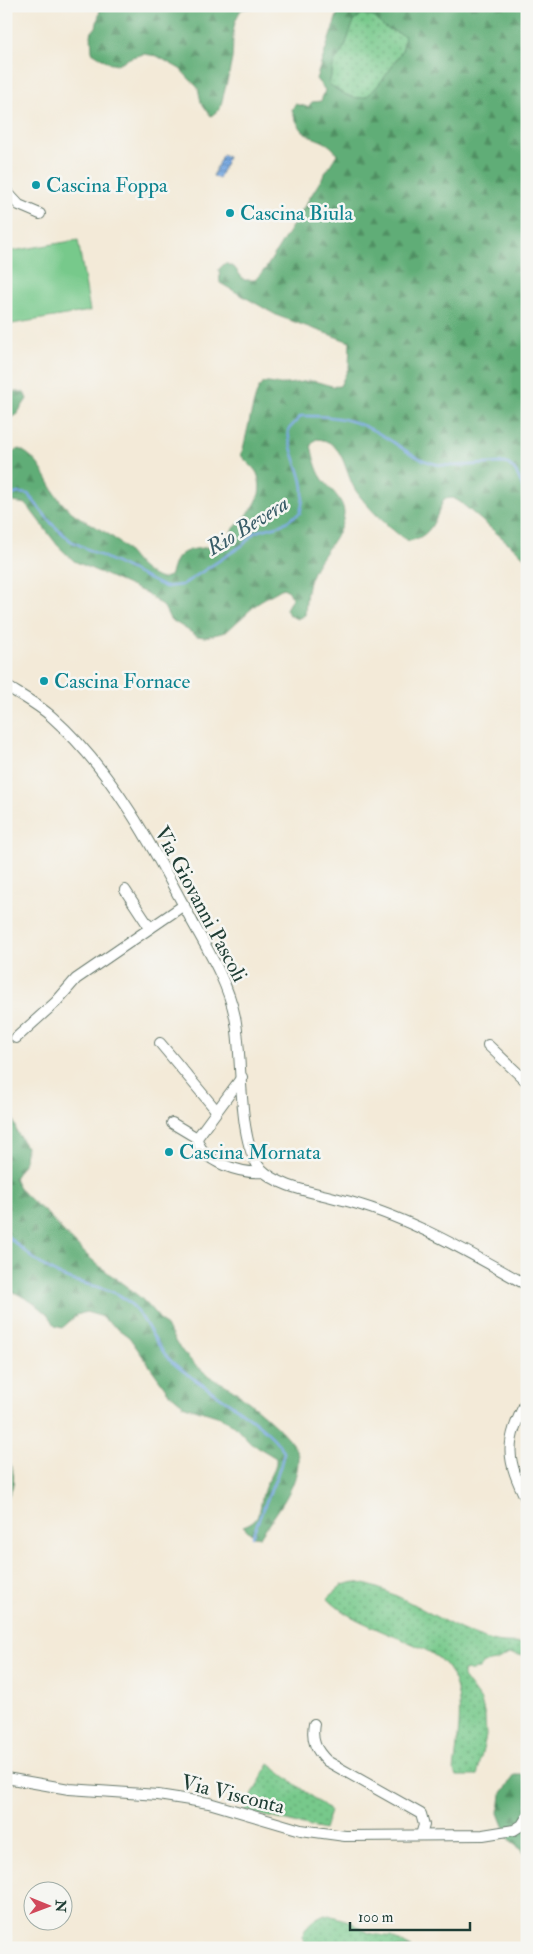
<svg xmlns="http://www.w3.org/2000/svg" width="533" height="1954" font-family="'IM FELL Double Pica',serif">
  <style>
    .grass { fill: url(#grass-dots); stroke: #4b8360 }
    .forest { fill: url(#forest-firs); stroke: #407556; fill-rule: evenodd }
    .park { fill: #77c98b; stroke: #4b8360 }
    .water { fill: url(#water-rules); stroke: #4a728a }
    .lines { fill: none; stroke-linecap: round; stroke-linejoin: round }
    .stream { stroke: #76a7e1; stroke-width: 2.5 }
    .minor-casing { stroke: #697a6d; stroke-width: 12 }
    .minor { stroke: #fff; stroke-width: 10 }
    .culture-dot { fill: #0f9aa8; stroke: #f6f6f2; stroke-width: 2 }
    .labels { text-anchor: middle; stroke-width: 5; stroke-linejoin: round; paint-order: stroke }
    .culture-label { font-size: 21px; fill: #0d838f; stroke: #f6f6f2; text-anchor: start }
    .street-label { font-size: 21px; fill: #1f3d34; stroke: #f6f6f2 }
    .water-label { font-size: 22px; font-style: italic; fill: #395d68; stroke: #f6f6f2 }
  </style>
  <defs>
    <pattern id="grass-dots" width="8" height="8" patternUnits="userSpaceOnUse" patternTransform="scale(1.25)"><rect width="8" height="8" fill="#77c98b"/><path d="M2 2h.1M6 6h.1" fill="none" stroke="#61a472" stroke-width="1.8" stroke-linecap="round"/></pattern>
    <pattern id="forest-firs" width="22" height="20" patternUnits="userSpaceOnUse" patternTransform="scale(1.25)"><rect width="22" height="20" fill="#61ad77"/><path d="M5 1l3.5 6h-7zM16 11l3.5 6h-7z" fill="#4f8e62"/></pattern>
    <pattern id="water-rules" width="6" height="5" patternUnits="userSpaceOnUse" patternTransform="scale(1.25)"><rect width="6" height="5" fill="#76a7e1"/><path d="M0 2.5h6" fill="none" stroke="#6089b7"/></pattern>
  </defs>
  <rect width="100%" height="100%" fill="#f6f6f2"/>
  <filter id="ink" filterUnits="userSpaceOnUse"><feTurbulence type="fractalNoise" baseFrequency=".02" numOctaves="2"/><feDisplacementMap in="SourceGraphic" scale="10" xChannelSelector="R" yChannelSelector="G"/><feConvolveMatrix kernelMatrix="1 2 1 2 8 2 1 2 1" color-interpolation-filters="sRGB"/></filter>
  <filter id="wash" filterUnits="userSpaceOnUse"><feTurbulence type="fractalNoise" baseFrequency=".0096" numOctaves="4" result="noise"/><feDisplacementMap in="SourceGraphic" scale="20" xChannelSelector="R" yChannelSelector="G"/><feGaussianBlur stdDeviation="1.12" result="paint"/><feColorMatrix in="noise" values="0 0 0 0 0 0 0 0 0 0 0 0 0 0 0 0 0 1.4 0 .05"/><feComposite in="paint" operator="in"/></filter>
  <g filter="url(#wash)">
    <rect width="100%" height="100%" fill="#f3ead8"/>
    <g class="grass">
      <path d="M 362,14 L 374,17 L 384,27 L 405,36 C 404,39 404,44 403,47 C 400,57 374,94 365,97 C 353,101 338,91 329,84 L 334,63 L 345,46 L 354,20 Z"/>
      <path d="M 355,1582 C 405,1591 446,1630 496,1642 C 506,1644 517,1643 527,1643 L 527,1656 L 509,1654 L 496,1661 L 484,1663 L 479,1669 L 463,1671 L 463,1677 L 481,1701 L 485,1717 L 486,1736 L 477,1776 L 457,1776 L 454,1772 C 457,1736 471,1683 437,1657 C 421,1645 393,1637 375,1628 C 354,1618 343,1614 327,1598 L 342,1585 Z"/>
      <path d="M 269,1764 L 330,1811 L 324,1830 L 244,1811 Z"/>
      <path d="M 325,1914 L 349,1921 L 368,1933 L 392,1937 L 411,1948 L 332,1948 L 323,1941 L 317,1943 L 305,1942 L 302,1937 C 306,1925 313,1919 325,1914 Z"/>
    </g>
    <g class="forest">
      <path d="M 101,6 L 262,6 L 242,9 C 230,24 234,41 232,59 C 229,76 224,92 220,109 L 211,116 L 201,102 L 198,88 L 180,69 L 157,56 L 144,54 L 132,57 L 117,64 L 111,64 L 92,52 L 91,33 L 96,27 Z"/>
      <path d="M 340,6 L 527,6 L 527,559 L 460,502 L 453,498 L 444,499 C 435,518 433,536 409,541 L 403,538 C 387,526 367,507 356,491 C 344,473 345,440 316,439 L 311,445 C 313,455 316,469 322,478 C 329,489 344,499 344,513 C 343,535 320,554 312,574 C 306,587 306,601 305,615 L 297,619 L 289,615 L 286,609 L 292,598 L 289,591 L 283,588 L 260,601 L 226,632 L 205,637 L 197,636 L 170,619 L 164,607 L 146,593 L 74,561 L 58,546 L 26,504 L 6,501 L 6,455 L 19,449 C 44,460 47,487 64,505 C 78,520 100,527 115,539 C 134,554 135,569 161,579 L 170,576 C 173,569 174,560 180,555 C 191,546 208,550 221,544 C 229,540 230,532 236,526 C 250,512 265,499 258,476 C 256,468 246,463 241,455 C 246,442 254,391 261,385 C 265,381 271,384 276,384 C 288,385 299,382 310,381 C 321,381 330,388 340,386 L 349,367 L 350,342 L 278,316 L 220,283 L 219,269 L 225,263 L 234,267 L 244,280 L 255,280 L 266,268 L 337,154 C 322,131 304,148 292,110 L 295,104 L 308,107 L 312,102 L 321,101 L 325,90 L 316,79 ZM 362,14 L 374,17 L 384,27 L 405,36 C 404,40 404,44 403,48 C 400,57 374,94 365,97 C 353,101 338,91 329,84 L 334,63 L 345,46 L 354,21 Z"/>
      <path d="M 12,392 L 24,392 L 27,399 L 17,414 L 9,419 L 6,418 L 6,393 Z"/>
      <path d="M 6,1108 L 11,1113 L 17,1132 L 26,1147 L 25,1161 L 14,1178 C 22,1198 39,1204 52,1219 C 63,1232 76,1245 89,1257 C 106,1273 127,1285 145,1302 C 153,1311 162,1321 169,1331 C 173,1336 175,1343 179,1347 C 187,1358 199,1368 209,1376 C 216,1381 225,1384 232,1389 C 247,1400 296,1438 298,1456 C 300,1486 275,1513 260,1537 L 253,1536 L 243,1526 C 265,1519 258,1504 265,1487 C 270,1476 277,1470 276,1458 L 251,1443 L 235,1426 L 220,1417 L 185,1406 L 168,1392 L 129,1337 L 100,1316 L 86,1312 L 77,1315 L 62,1328 L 55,1326 C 48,1308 23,1297 6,1288 Z"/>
      <path d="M 6,1458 C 16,1472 16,1485 6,1499 Z"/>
      <path d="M 515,1775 L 527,1775 L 527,1858 L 522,1850 L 510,1841 L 499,1813 L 501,1794 Z"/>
    </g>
    <path class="park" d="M 78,240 L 90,311 L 6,325 L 6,252 Z"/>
    <path class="water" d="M 222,155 L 228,157 L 219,179 L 213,176 Z"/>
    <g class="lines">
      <g class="stream">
        <path d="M 6,497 L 18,493 L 28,494 L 52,524 L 71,541 L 165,587 L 182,585 L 243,545 L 255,532 L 281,525 L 300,513 C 311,477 290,463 288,430 L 301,416 C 335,415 356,419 385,437 C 401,447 414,458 432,463 C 452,469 484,463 505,463 C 518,467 522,487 527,499"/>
        <path d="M 6,1235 C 23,1250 40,1266 61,1276 C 78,1284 98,1285 115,1293 C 144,1306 151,1342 172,1362 C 201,1388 267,1421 284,1452 L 280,1468 L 252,1536"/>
      </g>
    </g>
  </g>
  <g filter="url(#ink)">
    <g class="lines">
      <g class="minor-casing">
        <g id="minor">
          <path d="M 6,191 L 19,205 L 40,214"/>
          <path d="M 6,686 C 22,696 39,705 52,717 C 114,772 155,851 193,923 C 209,952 228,983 235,1017 C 243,1055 237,1142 260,1168 C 279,1188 314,1192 339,1199 C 406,1215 468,1252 527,1285"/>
          <path d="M 125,890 L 150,928"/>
          <path d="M 16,1038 L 56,1002 L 76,979 L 184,905"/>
          <path d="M 160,1043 L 216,1110"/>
          <path d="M 488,1045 L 527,1082"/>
          <path d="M 242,1077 L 197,1138 C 201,1163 243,1174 264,1172"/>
          <path d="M 172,1123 L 197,1138"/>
          <path d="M 527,1400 C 504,1443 506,1459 527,1501"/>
          <path d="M 314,1724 C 311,1741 316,1750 327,1761 L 421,1814 L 424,1825 L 421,1835"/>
          <path d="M 6,1778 L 69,1789 L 158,1795 L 209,1803 L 301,1830 L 345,1836 L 483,1835 L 514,1830 L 522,1825 L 527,1817"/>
        </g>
      </g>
      <use href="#minor" class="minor"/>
    </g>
  </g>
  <g class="culture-dot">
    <circle cx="36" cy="185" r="5"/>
    <circle cx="230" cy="213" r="5"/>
    <circle cx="44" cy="681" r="5"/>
    <circle cx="169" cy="1152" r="5"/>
  </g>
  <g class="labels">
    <g class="culture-label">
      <text x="46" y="192">Cascina Foppa</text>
      <text x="240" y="220">Cascina Biula</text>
      <text x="54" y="688">Cascina Fornace</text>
      <text x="179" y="1159">Cascina Mornata</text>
    </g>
    <g class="street-label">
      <text transform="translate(201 904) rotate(62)" y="7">Via Giovanni Pascoli</text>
      <text transform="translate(233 1794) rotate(14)" y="7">Via Visconta</text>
    </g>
    <g class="water-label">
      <text transform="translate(247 525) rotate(-32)" y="8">Rio Bevera</text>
    </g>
  </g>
  <rect width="533" height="1954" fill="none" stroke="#f6f6f2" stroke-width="25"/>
  <g transform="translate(48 1906) rotate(91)"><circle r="24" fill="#f6f6f2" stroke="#a0aca6"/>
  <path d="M0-4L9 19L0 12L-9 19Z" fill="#d1495b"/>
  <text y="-8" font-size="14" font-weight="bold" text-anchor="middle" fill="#1f3d34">N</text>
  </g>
  <path d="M350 1922v8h120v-8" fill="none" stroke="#1f3d34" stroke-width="2.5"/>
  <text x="358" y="1922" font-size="15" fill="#1f3d34" stroke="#f6f6f2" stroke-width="4" paint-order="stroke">100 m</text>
</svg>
